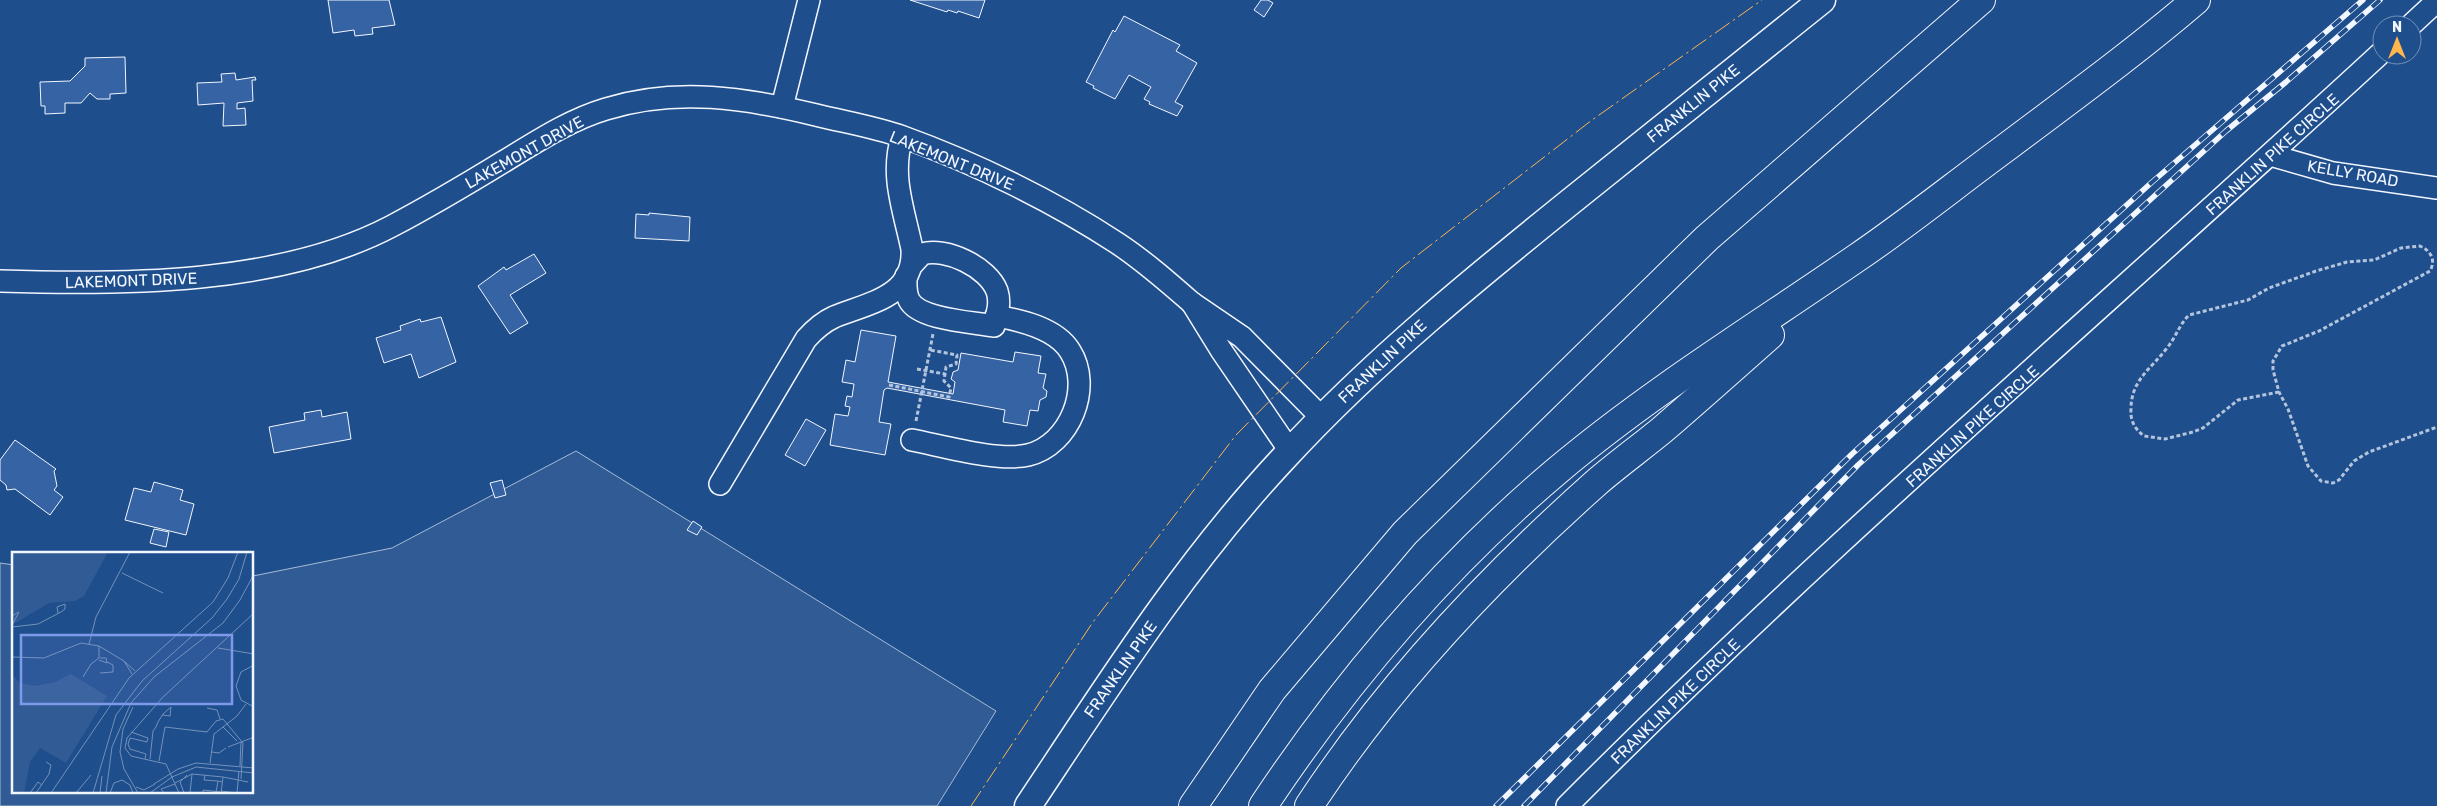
<svg xmlns="http://www.w3.org/2000/svg" width="2437" height="806" font-family="Rubik,sans-serif">
  <style>
    .built { fill: #305b95; stroke: #a8bbd7 }
    .building { fill: #3563a3; stroke: #f2f6ff }
    .lines { fill: none; stroke-linecap: round; stroke-linejoin: round }
    .minor-casing { stroke: #f2f6ff; stroke-width: 24 }
    .major-casing { stroke: #f2f6ff; stroke-width: 29 }
    .highway-casing { stroke: #f2f6ff; stroke-width: 30 }
    .path { stroke: #b3c4dc; stroke-width: 3; stroke-dasharray: 4 2.5; stroke-linecap: butt }
    .minor { stroke: #1f4e8c; stroke-width: 21 }
    .major { stroke: #1f4e8c; stroke-width: 26 }
    .highway { stroke: #1f4e8c; stroke-width: 28 }
    .rail-casing { stroke: #f2f6ff; stroke-width: 5.5 }
    .rail { stroke: #1f4e8c; stroke-width: 4; stroke-dasharray: 11; stroke-linecap: butt }
    .power { stroke: #ffb74d; stroke-width: 1; stroke-dasharray: 18 4 2.5 4; stroke-linecap: butt }
    .labels { text-anchor: middle; stroke-width: 4; stroke-linejoin: round; paint-order: stroke }
    .street-label { font-size: 16px; fill: #f2f6ff; stroke: #1f4e8c }
    .inset-road { fill: none; stroke: #7391ba; stroke-width: 1 }
    .view { fill: #7d9aea; fill-opacity: 0.15; stroke: #7d9aea; stroke-width: 2.5 }
    .inset-edge { fill: none; stroke: #f2f6ff; stroke-width: 2.5 }
  </style>
  <rect width="100%" height="100%" fill="#1f4e8c"/>
  <path class="built" d="M 576,451 L 996,711 L 937,806 L 0,806 L 0,563 L 14,565 L 14,792 L 252,792 L 253,576 L 392,548 Z"/>
  <g class="building">
    <path d="M 328,0 L 389,0 L 395,25 L 372,28 L 373,34 L 355,36 L 354,30 L 333,33 Z"/>
    <path d="M 910,0 L 985,0 L 979,18 L 958,11 L 957,13 L 948,10 L 947,12 Z"/>
    <path d="M 1261,0 L 1268,0 L 1273,3 L 1264,17 L 1254,10 Z"/>
    <path d="M 1124,16 L 1180,45 L 1176,51 L 1197,63 L 1175,102 L 1183,106 L 1177,116 L 1149,104 L 1150,102 L 1144,99 L 1151,87 L 1129,75 L 1115,99 L 1093,88 L 1094,86 L 1086,82 L 1113,30 L 1115,32 Z"/>
    <path d="M 125,57 L 126,93 L 110,94 L 110,99 L 97,99 L 90,93 L 81,103 L 65,103 L 65,113 L 45,114 L 45,106 L 41,106 L 40,82 L 70,81 L 85,66 L 85,58 Z"/>
    <path d="M 235,73 L 236,80 L 255,77 L 256,80 L 252,80 L 253,101 L 237,103 L 237,109 L 245,108 L 246,125 L 223,126 L 224,103 L 198,105 L 197,83 L 222,82 L 221,74 Z"/>
    <path d="M 649,213 L 690,217 L 689,241 L 635,238 L 636,214 L 649,215 Z"/>
    <path d="M 534,254 L 546,273 L 510,295 L 528,323 L 510,334 L 478,286 L 504,267 L 506,270 Z"/>
    <path d="M 441,317 L 456,362 L 419,378 L 411,354 L 384,363 L 376,338 L 401,330 L 400,326 L 420,319 L 421,322 Z"/>
    <path d="M 861,330 L 896,336 L 888,382 L 953,394 L 955,382 L 951,379 L 952,376 L 953,372 L 958,370 L 961,353 L 1013,362 L 1015,352 L 1041,356 L 1038,373 L 1046,374 L 1043,388 L 1047,391 L 1046,397 L 1040,400 L 1038,411 L 1030,410 L 1027,426 L 1003,422 L 1005,410 L 887,388 L 884,390 L 879,422 L 891,424 L 885,455 L 830,445 L 835,414 L 848,416 L 850,407 L 845,406 L 847,396 L 852,397 L 854,384 L 842,382 L 846,360 L 855,362 Z"/>
    <path d="M 321,410 L 322,417 L 347,412 L 351,439 L 274,453 L 269,427 L 305,420 L 304,413 Z"/>
    <path d="M 806,419 L 826,430 L 805,466 L 785,455 Z"/>
    <path d="M 15,440 L 56,469 L 54,471 L 57,486 L 54,490 L 63,497 L 50,515 L 15,489 L 7,490 L 6,485 L 0,480 L 0,460 Z"/>
    <path d="M 502,480 L 506,495 L 495,498 L 490,483 Z"/>
    <path d="M 154,482 L 183,490 L 180,500 L 194,504 L 186,535 L 125,520 L 134,488 L 151,492 Z"/>
    <path d="M 693,521 L 702,527 L 697,535 L 687,530 Z"/>
    <path d="M 154,529 L 169,532 L 166,547 L 150,543 Z"/>
  </g>
  <g class="lines">
    <g class="minor-casing">
      <g id="minor">
        <path d="M 2411,25 L 2437,1"/>
        <path d="M 782,107 L 809,0"/>
        <path d="M 2270,155 L 2333,173 L 2437,188"/>
        <path d="M 906,276 C 906,284 905,292 909,300 C 919,320 974,322 994,326 C 997,314 1001,303 997,291 C 988,267 946,247 922,254 L 911,266"/>
        <path d="M 0,281 C 123,285 280,285 392,226 C 430,206 467,184 503,162 C 536,142 569,120 606,109 C 677,87 746,98 816,115 C 844,122 875,127 903,137 C 975,163 1053,201 1117,243 C 1143,260 1168,282 1192,303"/>
        <path d="M 912,440 C 943,446 999,462 1028,455 C 1070,445 1093,387 1070,351 C 1056,328 1020,320 996,316"/>
        <path d="M 1290,451 L 1221,350 L 1192,303 L 1242,337 L 1322,418"/>
        <path d="M 720,484 L 806,339 C 814,330 823,322 834,317 C 868,303 915,297 912,249 C 904,210 890,176 902,137"/>
        <path d="M 1567,806 C 1828,543 2110,303 2382,52"/>
      </g>
    </g>
    <g class="major-casing">
      <path id="major" d="M 1028,806 C 1107,687 1184,565 1282,460 C 1374,360 1479,275 1585,190 C 1664,126 1743,63 1822,0"/>
    </g>
    <g class="highway-casing">
      <g id="highway">
        <path d="M 1193,806 L 1272,690 L 1405,533 L 1707,238 L 1981,0"/>
        <path d="M 1263,806 C 1346,681 1444,566 1558,470 C 1652,391 1758,326 1858,257 C 1908,223 1955,185 2004,149 C 2069,100 2134,53 2196,0"/>
        <path d="M 1309,806 C 1388,685 1489,578 1597,482 C 1618,464 1640,448 1662,430 C 1698,399 1734,367 1770,335"/>
      </g>
    </g>
    <g class="path">
      <path d="M 917,369 L 945,374"/>
      <path d="M 889,385 L 949,397 L 951,388 L 944,381 L 946,367 L 956,364 L 957,355 L 930,350"/>
      <path d="M 2279,392 L 2238,400 L 2203,428 L 2193,432 L 2165,439 L 2144,436 C 2135,429 2130,421 2131,409 C 2131,380 2151,369 2167,348 C 2176,337 2179,325 2189,315 L 2248,300 L 2269,288 L 2316,271 L 2347,262 L 2374,260 L 2401,248 L 2420,246 C 2431,251 2436,260 2430,271 L 2319,331 L 2282,346 L 2273,361 L 2273,370 L 2279,392 L 2288,409 L 2308,466 L 2321,481 L 2333,483 L 2339,480 L 2354,461 L 2369,452 L 2437,427"/>
      <path d="M 916,421 L 933,334"/>
    </g>
    <use href="#minor" class="minor"/>
    <use href="#major" class="major"/>
    <use href="#highway" class="highway"/>
    <g class="rail-casing">
      <g id="rail">
        <path d="M 1496,806 L 1852,454 L 2151,183 L 2363,0"/>
        <path d="M 1524,806 L 1858,465 L 2226,131 L 2286,82 L 2380,0"/>
      </g>
    </g>
    <use href="#rail" class="rail"/>
    <path class="power" d="M 971,806 L 1093,622 L 1236,435 L 1401,268 L 1592,120 L 1762,0"/>
  </g>
  <g class="labels">
    <g class="street-label">
      <text transform="translate(1693 103) rotate(-39)" y="6">FRANKLIN PIKE</text>
      <text transform="translate(524 152) rotate(-29)" y="6">LAKEMONT DRIVE</text>
      <text transform="translate(2272 154) rotate(-42)" y="6">FRANKLIN PIKE CIRCLE</text>
      <text transform="translate(952 160) rotate(22)" y="6">LAKEMONT DRIVE</text>
      <text transform="translate(2353 173) rotate(10)" y="6">KELLY ROAD</text>
      <text transform="translate(131 280) rotate(-2)" y="6">LAKEMONT DRIVE</text>
      <text transform="translate(1382 361) rotate(-43)" y="6">FRANKLIN PIKE</text>
      <text transform="translate(1972 426) rotate(-42)" y="6">FRANKLIN PIKE CIRCLE</text>
      <text transform="translate(1120 669) rotate(-55)" y="6">FRANKLIN PIKE</text>
      <text transform="translate(1675 701) rotate(-44)" y="6">FRANKLIN PIKE CIRCLE</text>
    </g>
  </g>
  <g transform="translate(12 552)">
    <rect width="241" height="241" fill="#1f4e8c"/>
    <path d="M 0,0 L 96,0 L 72,44 L 63,49 L 37,51 L 0,73 ZM 0,122 L 8,131 L 23,134 L 43,130 L 59,122 L 95,144 L 54,211 L 28,196 L 18,210 L 12,241 L 0,241 Z" fill="#305b95"/>
    <path class="inset-road" d="M 110,21 L 151,41M 0,64 L 7,60 L 0,73M 0,75 L 26,72 L 49,60 L 53,57 L 53,52 L 45,55 L 46,61M 77,92 L 84,65 L 118,0M 206,96 L 242,102M 0,105 L 32,106 L 69,91 L 87,94 L 112,109M 87,108 L 95,111 L 94,106 L 88,106M 242,113 L 229,120 L 224,134 L 229,148 L 242,155M 88,121 L 101,120 L 101,113 L 95,110M 120,122 L 112,109 L 123,119M 71,125 L 79,112 L 87,106 L 87,94M 121,155 L 111,177 L 108,200 L 112,217 L 126,241M 195,156 L 205,158 L 208,167M 211,175 L 225,189M 119,180 L 136,186 L 135,190 L 118,186 L 116,192 L 118,197 L 134,202 L 133,207M 216,195 L 242,185M 200,200 L 207,201 L 214,196M 138,207 L 141,179 L 144,175 L 146,170 L 151,162 L 159,155 L 158,164 L 150,163M 147,209 L 153,175 L 195,180 L 204,169 L 211,167 L 231,191 L 229,227M 198,211 L 202,182 L 225,164 L 234,152M 228,214 L 229,190M 180,222 L 211,225M 193,223 L 192,228 L 206,229M 163,231 L 180,222 L 178,241M 142,232 L 166,217 L 184,211 L 242,216M 124,235 L 132,238 L 143,232M 209,239 L 225,241M 204,240 L 206,229 L 210,230M 18,241 L 26,230 L 30,233M 24,241 L 37,222 L 39,213 L 34,210M 39,241 L 117,126 L 201,50 L 216,26 L 226,0M 64,241 L 79,223M 81,241 L 104,163 L 130,129 L 200,66 L 215,47 L 227,27 L 235,0M 88,241 L 90,224M 94,241 L 100,195 L 119,151 L 142,125 L 211,71 L 228,48 L 242,22M 98,241 L 102,231 L 110,228 L 118,233 L 121,241M 138,241 L 160,225 L 184,215 L 242,221M 152,241 L 149,237 L 163,232M 167,241 L 154,212 L 119,204 L 113,196 L 115,186 L 151,145 L 242,61M 172,241 L 168,230 L 175,223M 191,241 L 191,238 L 209,240M 209,241 L 211,225 L 236,230M 225,241 L 227,219"/>
    <path class="view" d="M 9,83 L 220,83 L 220,152 L 9,152 Z"/>
    <rect width="241" height="241" class="inset-edge"/>
  </g>
  <g transform="translate(2397 40)"><circle r="24" fill="#1f4e8c" stroke="#7391ba"/>
  <path d="M0-4L9 19L0 12L-9 19Z" fill="#ffb74d"/>
  <text y="-8" font-size="14" font-weight="bold" text-anchor="middle" fill="#f2f6ff">N</text>
  </g>
</svg>
